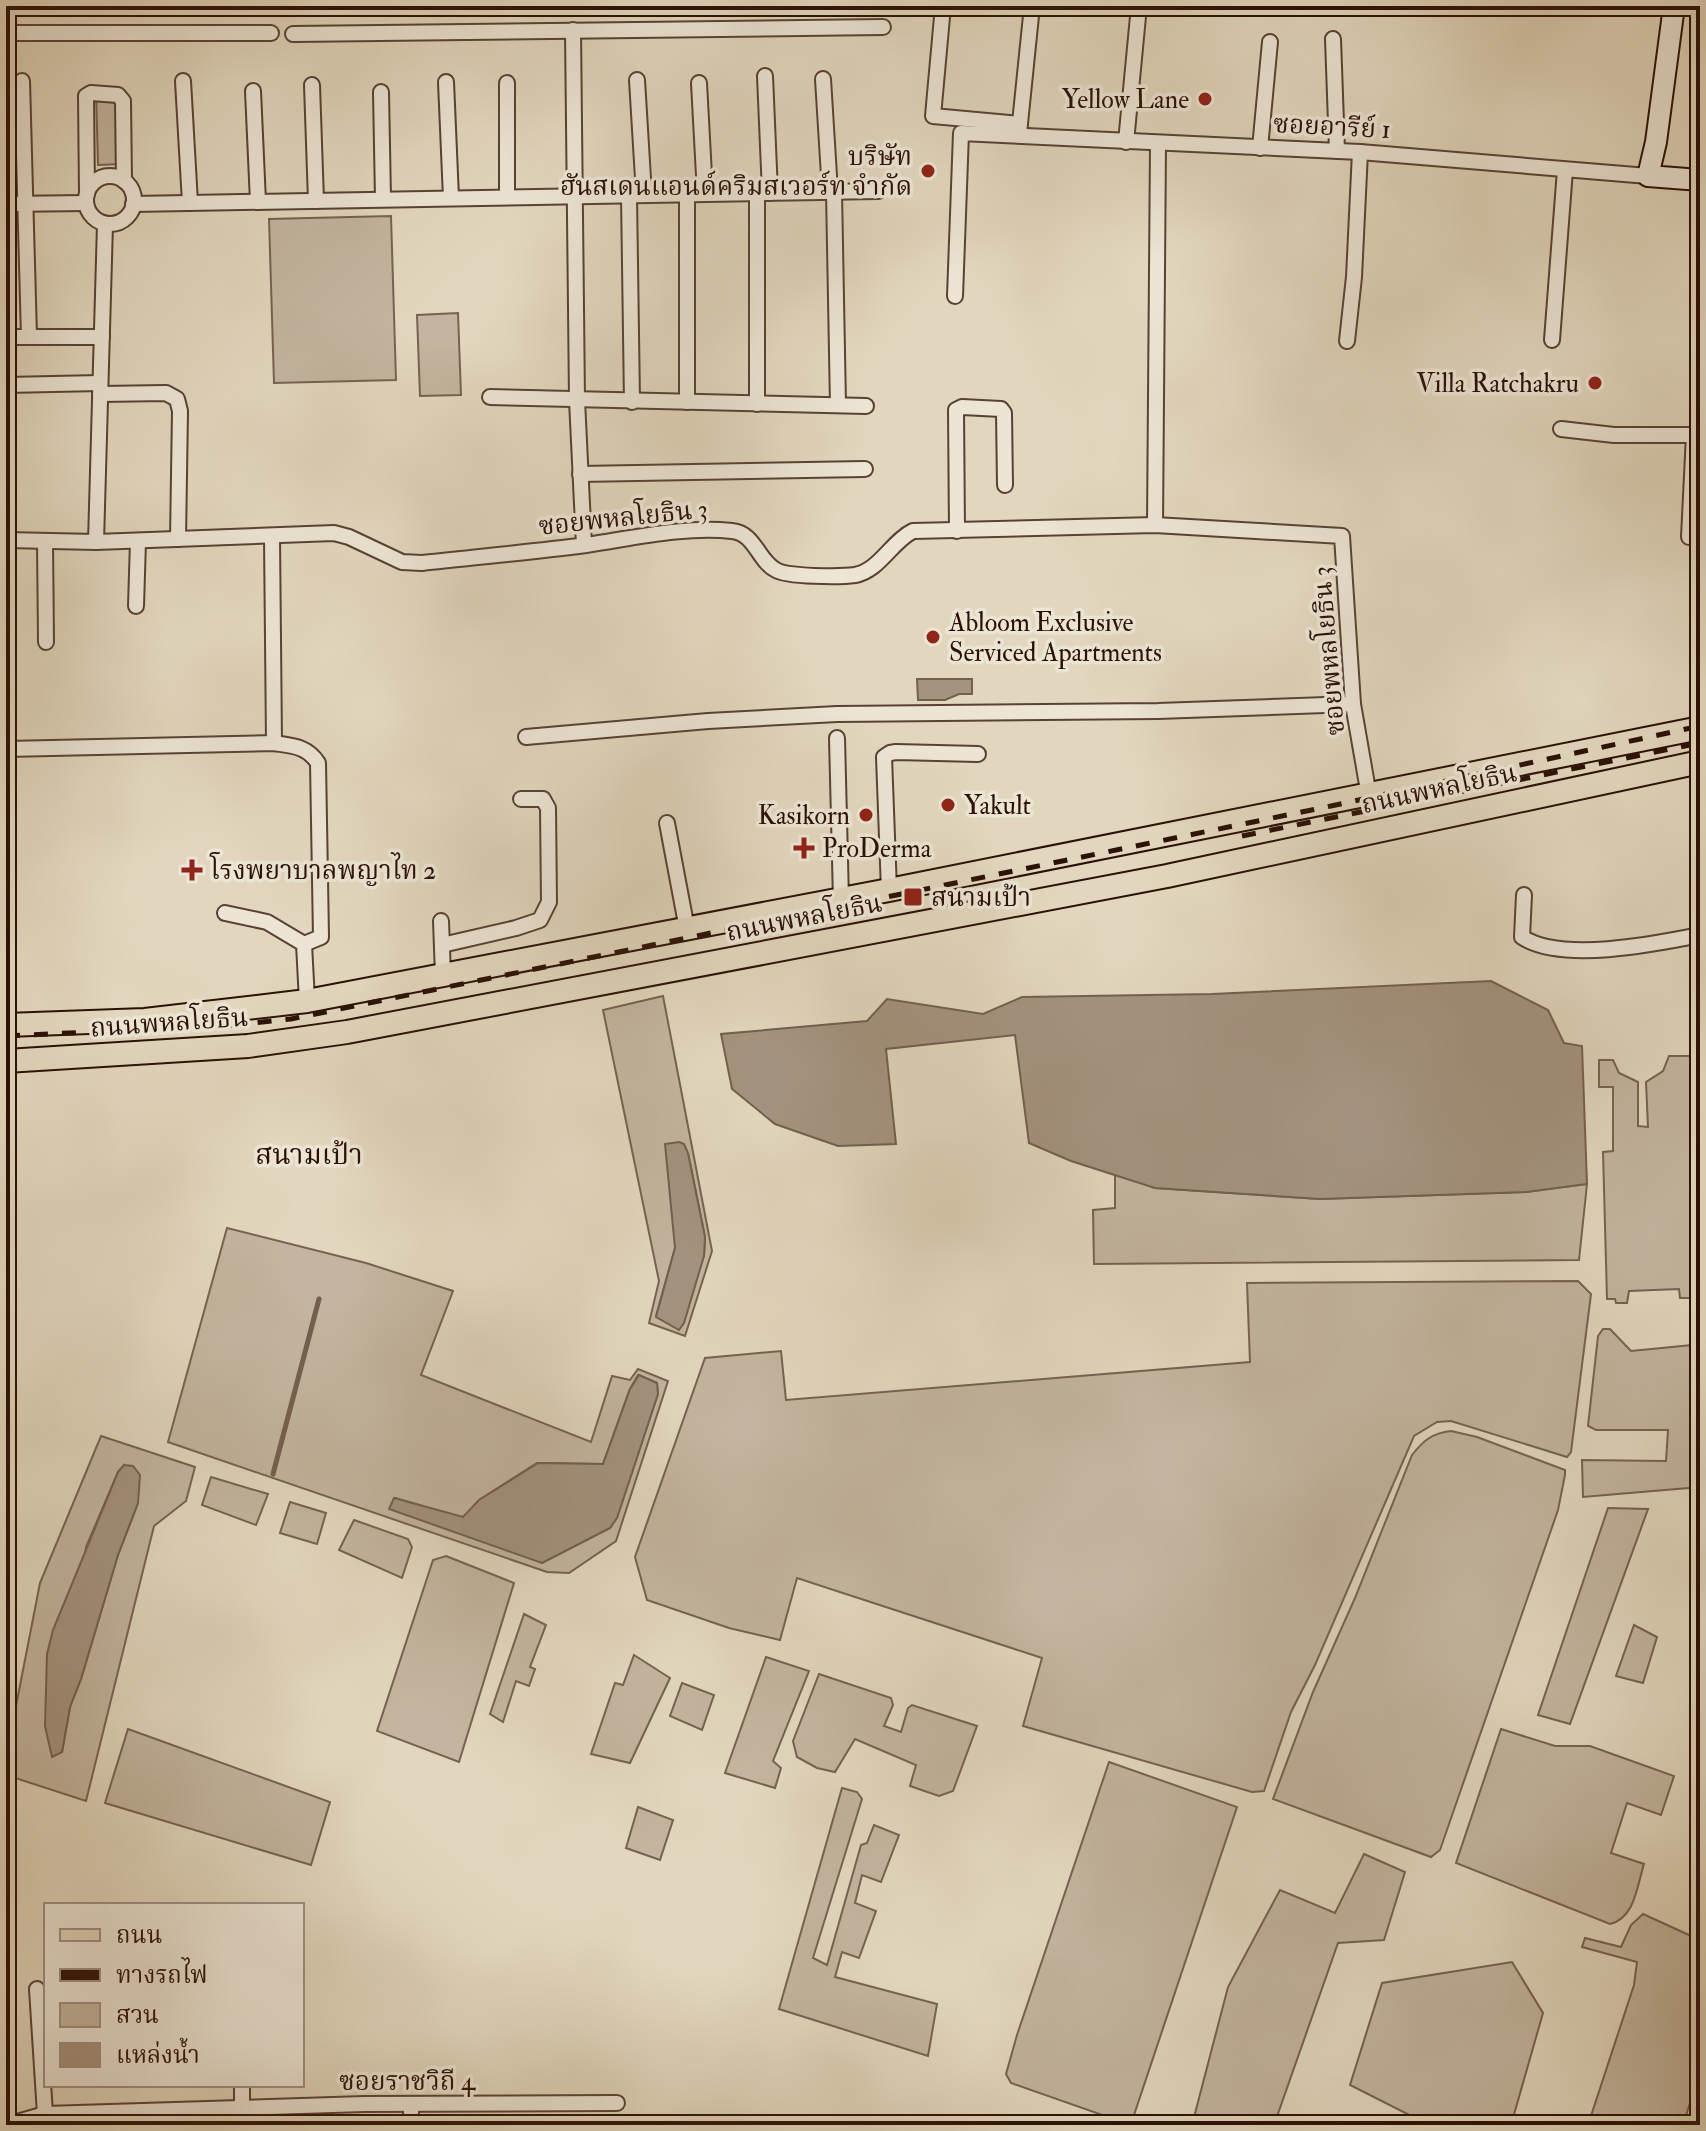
<svg xmlns="http://www.w3.org/2000/svg" width="1706" height="2131" font-family="'IM FELL Double Pica','Noto Serif Thai',serif">
  <style>
    .green { fill: #c3b59f; stroke: #776252; stroke-width: 2; fill-rule: evenodd }
    .water { fill: #a4937f; stroke: #745f4f; stroke-width: 2 }
    .lines { fill: none; stroke-linecap: round; stroke-linejoin: round }
    .stream { stroke: #745f4f; stroke-width: 5 }
    .street-casing { stroke: #594234; stroke-width: 18 }
    .secondary-casing { stroke: #2b1006; stroke-width: 24 }
    .primary-casing { stroke: #2b1006; stroke-width: 26 }
    .street { stroke: #ece5d5; stroke-width: 14 }
    .secondary { stroke: #ece5d5; stroke-width: 20 }
    .primary { stroke: #e2d7be; stroke-width: 22 }
    .rail { stroke: #2b1006; stroke-width: 5; stroke-dasharray: 14 14; stroke-linecap: butt }
    .poi-dot { fill: #8f2418; stroke: #ece5d5; stroke-width: 3 }
    .labels { text-anchor: middle; stroke-width: 7; stroke-linejoin: round; paint-order: stroke }
    .poi-label { font-size: 26px; fill: #2b1006; stroke: #ece5d5; text-anchor: start }
    .street-label { font-size: 26px; fill: #2b1006; stroke: #ece5d5 }
    .neighbourhood-label { font-size: 28px; fill: #2b1006; stroke: #ece5d5 }
  </style>
  <rect width="100%" height="100%" fill="#e2d7be"/>
  <filter id="stains"><feTurbulence type="fractalNoise" baseFrequency=".0025" numOctaves="4"/><feColorMatrix values="0 0 0 0 .2 0 0 0 0 .09 0 0 0 0 .02 0 0 0 .5 -.17"/></filter>
  <radialGradient id="worn" r=".72"><stop offset=".6" stop-color="#630" stop-opacity="0"/><stop offset="1" stop-color="#630" stop-opacity=".3"/></radialGradient>
  <g class="green">
    <path d="M 120,91 L 121,164 L 98,165 L 96,92 Z"/>
    <path d="M 391,216 L 396,380 L 274,383 L 269,219 Z"/>
    <path d="M 458,313 L 461,395 L 420,396 L 417,315 Z"/>
    <path d="M 663,996 L 712,1251 L 685,1336 L 649,1323 L 659,1281 L 603,1010 ZM 688,1153 L 705,1237 L 704,1256 L 656,1316 L 675,1248 Z"/>
    <path d="M 1669,1056 L 1700,1056 L 1700,1487 L 1583,1497 L 1582,1460 L 1666,1461 L 1668,1430 L 1596,1430 L 1588,1426 L 1598,1336 L 1603,1329 L 1610,1329 L 1631,1351 L 1692,1345 L 1690,1298 L 1680,1298 L 1679,1289 L 1629,1291 L 1627,1303 L 1616,1303 L 1615,1299 L 1607,1299 L 1603,1152 L 1613,1151 L 1613,1087 L 1599,1087 L 1599,1060 L 1613,1060 L 1619,1073 L 1638,1082 L 1638,1126 L 1648,1127 L 1646,1082 L 1663,1071 Z"/>
    <path d="M 1115,1173 L 1155,1188 L 1320,1199 L 1526,1192 L 1587,1184 L 1579,1260 L 1094,1264 L 1093,1210 L 1115,1208 Z"/>
    <path d="M 227,1228 L 366,1263 L 453,1291 L 421,1375 L 591,1442 L 612,1376 L 630,1380 L 638,1369 L 668,1381 L 616,1541 L 569,1573 L 547,1572 L 168,1442 ZM 638,1375 L 657,1383 L 658,1394 L 617,1517 L 610,1528 L 542,1563 L 395,1498 L 463,1518 L 479,1500 L 537,1463 L 603,1464 L 630,1389 Z"/>
    <path d="M 1578,1281 L 1591,1294 L 1571,1452 L 1567,1457 L 1451,1421 L 1437,1422 L 1414,1436 L 1315,1665 L 1291,1712 L 1264,1791 L 1252,1792 L 1023,1726 L 1042,1658 L 797,1578 L 780,1640 L 729,1628 L 647,1600 L 635,1557 L 705,1358 L 781,1351 L 786,1400 L 1250,1362 L 1247,1283 Z"/>
    <path d="M 1451,1431 L 1477,1437 L 1565,1470 L 1565,1475 L 1558,1510 L 1440,1850 L 1431,1857 L 1273,1799 L 1313,1692 L 1355,1598 L 1412,1455 C 1423,1441 1432,1433 1451,1431 Z"/>
    <path d="M 101,1436 L 195,1467 L 186,1501 L 154,1526 L 86,1801 L 6,1775 L 6,1757 L 40,1583 ZM 124,1465 L 138,1503 L 118,1555 L 81,1679 L 70,1707 L 62,1752 L 86,1547 L 118,1472 Z"/>
    <path d="M 211,1477 L 268,1494 L 256,1525 L 202,1505 Z"/>
    <path d="M 290,1502 L 326,1513 L 317,1544 L 280,1533 Z"/>
    <path d="M 1608,1508 L 1648,1509 L 1570,1724 L 1538,1715 Z"/>
    <path d="M 354,1520 L 408,1539 L 412,1547 L 402,1578 L 339,1550 Z"/>
    <path d="M 446,1556 L 514,1583 L 459,1762 L 377,1731 L 433,1560 Z"/>
    <path d="M 524,1614 L 546,1625 L 530,1667 L 535,1669 L 529,1686 L 516,1681 L 503,1722 L 490,1714 Z"/>
    <path d="M 1634,1625 L 1657,1637 L 1643,1683 L 1616,1676 Z"/>
    <path d="M 634,1655 L 670,1678 L 630,1763 L 591,1754 L 615,1683 L 623,1685 Z"/>
    <path d="M 766,1657 L 809,1671 L 773,1761 L 781,1768 L 775,1788 L 725,1773 Z"/>
    <path d="M 819,1674 L 891,1698 L 893,1705 L 884,1726 L 901,1732 L 908,1708 L 912,1705 L 977,1726 L 953,1791 L 939,1796 L 910,1786 L 916,1765 L 855,1739 L 835,1772 L 817,1768 L 797,1757 L 793,1741 Z"/>
    <path d="M 682,1683 L 714,1695 L 702,1730 L 670,1716 Z"/>
    <path d="M 128,1729 L 330,1802 L 311,1865 L 105,1803 Z"/>
    <path d="M 1501,1729 L 1555,1746 L 1590,1746 L 1674,1776 L 1661,1815 L 1627,1803 L 1611,1853 L 1644,1864 C 1637,1886 1635,1918 1610,1924 L 1456,1863 Z"/>
    <path d="M 1109,1762 L 1237,1807 L 1134,2115 L 1128,2124 L 1011,2083 L 1006,2074 L 1017,2035 Z"/>
    <path d="M 842,1788 L 857,1792 L 862,1799 L 813,1958 L 827,1965 L 861,1845 L 867,1843 L 874,1825 L 899,1835 L 881,1882 L 862,1875 L 855,1903 L 876,1911 L 859,1958 L 842,1952 L 835,1977 L 937,2004 L 928,2056 L 779,2009 Z"/>
    <path d="M 638,1807 L 673,1820 L 660,1860 L 626,1848 Z"/>
    <path d="M 1364,1854 L 1405,1872 L 1384,1940 L 1338,1943 L 1274,2125 L 1192,2125 L 1228,1987 L 1280,1890 L 1335,1913 Z"/>
    <path d="M 1643,1914 L 1700,1940 L 1700,2071 L 1683,2125 L 1588,2125 L 1634,1985 L 1637,1962 L 1582,1947 L 1585,1938 L 1621,1947 L 1631,1925 Z"/>
    <path d="M 1512,1962 L 1543,2013 L 1511,2125 L 1429,2125 L 1350,2085 L 1382,1983 Z"/>
  </g>
  <g class="water">
    <path d="M 917,679 L 972,679 L 972,694 L 959,694 L 945,700 L 918,700 Z"/>
    <path d="M 1491,981 L 1548,1010 L 1564,1043 L 1582,1046 L 1587,1184 L 1526,1192 L 1320,1199 L 1155,1188 L 1071,1161 L 1029,1143 L 1015,1035 L 886,1049 L 896,1144 L 838,1146 L 775,1124 L 732,1089 L 721,1034 L 867,1021 L 887,999 L 983,1014 L 1022,997 L 1212,994 Z"/>
    <path d="M 679,1142 L 684,1144 L 688,1153 L 705,1237 L 704,1256 L 684,1323 L 679,1330 L 656,1317 L 675,1248 L 665,1144 Z"/>
    <path d="M 639,1375 L 657,1383 L 658,1394 L 617,1518 L 610,1528 L 542,1563 L 389,1509 L 394,1498 L 463,1517 L 479,1500 L 538,1463 L 603,1464 L 630,1389 Z"/>
    <path d="M 124,1465 L 133,1466 L 140,1475 L 138,1503 L 118,1555 L 81,1679 L 70,1707 L 62,1752 L 52,1757 L 45,1726 L 47,1654 L 53,1630 L 118,1472 Z"/>
  </g>
  <g class="lines">
    <path class="stream" d="M 273,1474 L 319,1299"/>
    <g class="street-casing">
      <g id="street">
        <path d="M 943,6 L 933,116 L 1020,124"/>
        <path d="M 573,30 L 577,400 L 584,545"/>
        <path d="M 6,33 L 271,33"/>
        <path d="M 293,34 L 883,27"/>
        <path d="M 1333,39 L 1337,151"/>
        <path d="M 765,76 L 770,193"/>
        <path d="M 823,79 L 830,192"/>
        <path d="M 637,80 L 644,195"/>
        <path d="M 22,81 L 29,337"/>
        <path d="M 183,81 L 190,203"/>
        <path d="M 446,82 L 451,198"/>
        <path d="M 507,83 L 507,197"/>
        <path d="M 699,83 L 705,194"/>
        <path d="M 312,85 L 316,201"/>
        <path d="M 253,91 L 258,202"/>
        <path d="M 381,92 L 383,199"/>
        <path d="M 1019,133 L 1032,6"/>
        <path d="M 1126,142 L 1139,6"/>
        <path d="M 1260,148 L 1270,42"/>
        <circle cx="110" cy="200" r="24"/>
        <path d="M 834,192 L 838,405"/>
        <path d="M 757,193 L 757,404"/>
        <path d="M 87,194 L 86,96 L 91,93 L 118,95 L 123,101 L 124,181"/>
        <path d="M 629,195 L 632,402"/>
        <path d="M 6,204 L 86,203"/>
        <path d="M 133,204 L 879,191"/>
        <path d="M 955,296 L 961,133 L 1360,152 L 1648,176"/>
        <path d="M 6,337 L 102,337"/>
        <path d="M 1552,340 L 1565,170"/>
        <path d="M 1347,341 L 1354,277 L 1360,152"/>
        <path d="M 6,385 L 100,383"/>
        <path d="M 100,394 L 166,393 L 177,399 L 180,411 L 178,539"/>
        <path d="M 490,397 L 866,406"/>
        <path d="M 687,402 L 687,194"/>
        <path d="M 1561,429 L 1614,435 L 1700,435"/>
        <path d="M 580,474 L 865,469"/>
        <path d="M 1155,525 L 1158,144"/>
        <path d="M 957,531 L 956,410 L 962,407 L 1001,409 L 1004,413 L 1005,485"/>
        <path d="M 272,537 L 274,743"/>
        <path d="M 1689,537 L 1694,435"/>
        <path d="M 6,540 L 96,542 L 334,533 L 349,537 L 402,562 L 422,563 C 477,557 532,552 586,545 C 634,538 684,526 732,531 C 755,533 758,561 776,570 C 787,577 841,577 855,575 C 879,571 892,541 913,531 L 1155,525 L 1342,536 L 1353,704 L 1369,796"/>
        <path d="M 45,541 L 46,642"/>
        <path d="M 96,542 L 105,224"/>
        <path d="M 136,606 L 138,541"/>
        <path d="M 526,737 L 708,721 L 837,714 L 1158,711 L 1353,704"/>
        <path d="M 837,738 L 841,900"/>
        <path d="M 6,749 L 274,743 C 293,746 307,746 318,763 L 321,937 L 304,944"/>
        <path d="M 667,823 L 687,929"/>
        <path d="M 889,890 L 884,757 L 890,753 L 896,752 L 978,754"/>
        <path d="M 1524,895 L 1522,937 C 1561,963 1655,944 1700,935"/>
        <path d="M 225,913 L 267,922 L 304,944 L 307,1001"/>
        <path d="M 441,921 L 443,975"/>
        <path d="M 442,945 L 516,928 L 540,920 L 549,902 L 548,808 L 543,799 L 521,799"/>
        <path d="M 37,1989 L 45,2114"/>
        <path d="M 242,2109 L 242,2085"/>
        <path d="M 7,2125 L 45,2114 L 364,2104 L 617,2103"/>
        <path d="M 411,2125 L 411,2105"/>
      </g>
    </g>
    <g class="secondary-casing">
      <path id="secondary" d="M 1674,6 L 1656,142 L 1648,176 L 1700,180"/>
    </g>
    <g class="primary-casing">
      <g id="primary">
        <path d="M 6,1025 L 145,1020 L 307,1001 L 889,890 L 1700,728"/>
        <path d="M 6,1061 L 248,1046 L 347,1032 L 1167,876 L 1700,762"/>
      </g>
    </g>
    <use href="#street" class="street"/>
    <use href="#secondary" class="secondary"/>
    <use href="#primary" class="primary"/>
    <g class="rail">
      <path d="M 1242,836 L 1700,743"/>
      <path d="M 6,1036 L 235,1025 L 291,1019 L 1331,806 L 1700,726"/>
    </g>
  </g>
  <g class="poi-dot">
    <circle cx="1205" cy="99" r="8"/>
    <circle cx="928" cy="171" r="8"/>
    <circle cx="1595" cy="383" r="8"/>
    <circle cx="933" cy="637" r="8"/>
    <circle cx="948" cy="805" r="8"/>
    <circle cx="866" cy="815" r="8"/>
    <path d="M800 836h8v8h8v8h-8v8h-8v-8h-8v-8h8z"/>
    <path d="M188 858h8v8h8v8h-8v8h-8v-8h-8v-8h8z"/>
    <rect x="903" y="887" width="20" height="20" rx="4"/>
  </g>
  <g class="labels">
    <g class="poi-label">
      <text x="1189" y="108" text-anchor="end">Yellow Lane</text>
      <text x="912" y="165" text-anchor="end">บริษัท<tspan x="912" dy="30">ฮันสเดนแอนด์คริมสเวอร์ท จำกัด</tspan></text>
      <text x="1579" y="392" text-anchor="end">Villa Ratchakru</text>
      <text x="949" y="631">Abloom Exclusive<tspan x="949" dy="30">Serviced Apartments</tspan></text>
      <text x="964" y="814">Yakult</text>
      <text x="850" y="824" text-anchor="end">Kasikorn</text>
      <text x="822" y="857">ProDerma</text>
      <text x="210" y="879">โรงพยาบาลพญาไท 2</text>
      <text x="931" y="906">สนามเป้า</text>
    </g>
    <g class="street-label">
      <text transform="translate(1332 126) rotate(3)" y="9">ซอยอารีย์ 1</text>
      <text transform="translate(623 517) rotate(-6)" y="9">ซอยพหลโยธิน 3</text>
      <text transform="translate(1328 651) rotate(-95)" y="9">ซอยพหลโยธิน 3</text>
      <text transform="translate(1439 788) rotate(-12)" y="9">ถนนพหลโยธิน</text>
      <text transform="translate(804 917) rotate(-11)" y="9">ถนนพหลโยธิน</text>
      <text transform="translate(169 1022) rotate(-4)" y="9">ถนนพหลโยธิน</text>
      <text x="407" y="2090">ซอยราชวิถี 4</text>
    </g>
    <g class="neighbourhood-label">
      <text x="309" y="1164">สนามเป้า</text>
    </g>
  </g>
  <rect width="1706" height="2131" fill="none" stroke="#e2d7be" stroke-width="32"/>
  <rect x="8" y="8" width="1690" height="2115" fill="none" stroke="#2b1006" stroke-width="4"/>
  <rect x="16" y="16" width="1674" height="2099" fill="none" stroke="#2b1006" stroke-width="2"/>
  <rect x="44" y="1903" width="260" height="184" fill="#ece5d5" stroke="#9f9082" stroke-width="2"/>
  <rect x="60" y="1929" width="40" height="12" fill="#e2d7be" stroke="#9f9082" stroke-width="2"/>
  <text x="116" y="1943" font-size="24" fill="#2b1006">ถนน</text>
  <rect x="60" y="1969" width="40" height="12" fill="#2b1006" stroke="#9f9082" stroke-width="2"/>
  <text x="116" y="1983" font-size="24" fill="#2b1006">ทางรถไฟ</text>
  <rect x="60" y="2003" width="40" height="24" fill="#c3b59f" stroke="#9f9082" stroke-width="2"/>
  <text x="116" y="2023" font-size="24" fill="#2b1006">สวน</text>
  <rect x="60" y="2043" width="40" height="24" fill="#a4937f" stroke="#9f9082" stroke-width="2"/>
  <text x="116" y="2063" font-size="24" fill="#2b1006">แหล่งน้ำ</text>
  <rect width="100%" height="100%" filter="url(#stains)"/>
  <rect width="100%" height="100%" fill="url(#worn)"/>
</svg>
